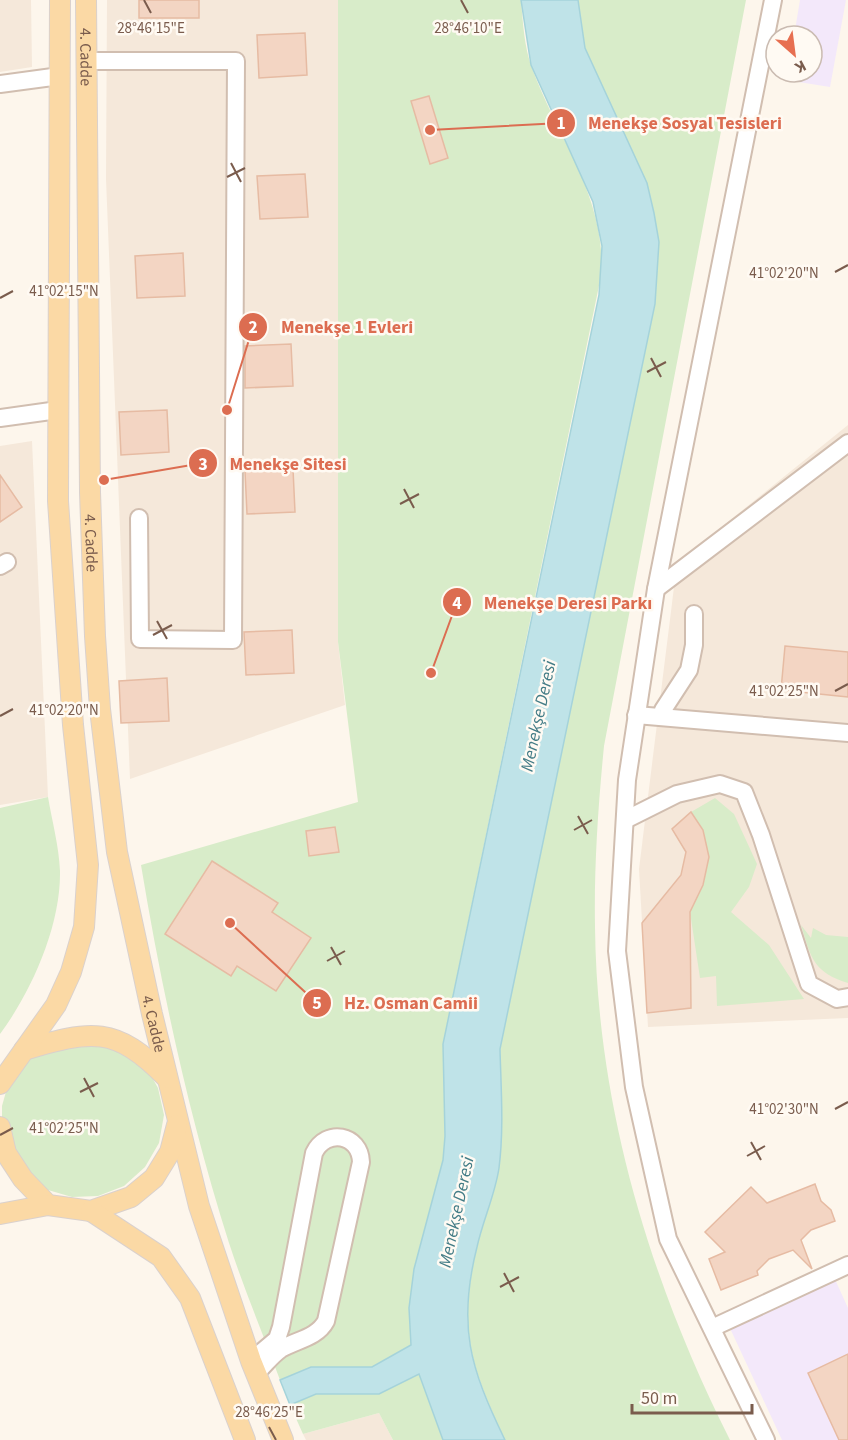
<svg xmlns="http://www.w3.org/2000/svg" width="848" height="1440" font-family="'Source Sans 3',sans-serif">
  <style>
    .residential { fill: #f5e8da }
    .education { fill: #f3e8fa }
    .green { fill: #d8ecc9 }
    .water { fill: #bfe3e8; stroke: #a5d3da; stroke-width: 1.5 }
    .building { fill: #f3d5c3; stroke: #e6bba3; stroke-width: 1.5 }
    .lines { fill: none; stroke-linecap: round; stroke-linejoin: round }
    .minor-casing { stroke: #d1beb0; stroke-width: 20 }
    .major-casing { stroke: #dad1cd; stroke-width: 22 }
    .minor { stroke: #fff; stroke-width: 16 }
    .major { stroke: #fbd9a5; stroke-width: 20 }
    .ticks { fill: none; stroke: #7a5c4d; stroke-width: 2 }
    .labels { text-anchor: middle; stroke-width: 5; stroke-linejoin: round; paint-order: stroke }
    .street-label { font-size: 16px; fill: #7a5c4d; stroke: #fffaf3 }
    .water-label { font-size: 18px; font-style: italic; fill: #437c86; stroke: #fffaf3 }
    .ticks-label { font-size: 15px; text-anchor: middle; fill: #7a5c4d; stroke: #fffaf3; stroke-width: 5; stroke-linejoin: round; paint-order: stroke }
    .leader { fill: none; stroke: #dc6d51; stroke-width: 2 }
    .callout-dot { fill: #dc6d51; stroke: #fffaf3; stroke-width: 2 }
    .mark-label { font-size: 18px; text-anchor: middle; font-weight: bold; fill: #fff }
    .callout-label { font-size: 18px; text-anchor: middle; font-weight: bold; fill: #dc6d51; stroke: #fffaf3; stroke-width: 5; stroke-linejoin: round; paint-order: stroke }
  </style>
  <rect width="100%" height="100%" fill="#fdf6ec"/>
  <g class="residential">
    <path d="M 0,0 L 31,0 L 32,67 L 0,72 Z"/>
    <path d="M 107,0 L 338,0 L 338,642 L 345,705 L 130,779 L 106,179 Z"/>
    <path d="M 848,425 L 848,1018 L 648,1027 L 639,869 L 677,563 Z"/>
    <path d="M 32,441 L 48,797 L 0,805 L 0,446 Z"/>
    <path d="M 379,1413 L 393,1440 L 306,1440 L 303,1434 Z"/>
  </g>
  <g class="education">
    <path d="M 800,0 L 846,0 L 830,87 L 786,80 L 787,72 L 812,72 L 812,36 L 794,36 Z"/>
    <path d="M 833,1275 L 848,1308 L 848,1440 L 782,1440 L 728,1324 Z"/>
  </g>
  <g class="green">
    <path d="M 338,0 L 521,0 C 523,23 524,47 532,68 C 558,139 603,192 602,271 L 443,1044 L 445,1136 L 443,1160 L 409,1308 L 411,1345 L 372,1367 L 311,1367 L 280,1380 C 263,1334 244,1289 229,1243 C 190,1120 162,992 141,865 L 358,802 L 338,642 Z"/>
    <path d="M 578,0 L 746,0 L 604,746 C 598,807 594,867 595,927 C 597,1107 650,1281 730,1440 L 505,1440 C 471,1366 457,1329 477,1247 C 483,1220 495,1195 499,1168 C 504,1129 501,1089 500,1049 L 655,304 L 659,242 L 654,213 L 647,183 L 585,48 Z"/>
    <path d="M 48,797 C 52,821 59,846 60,871 C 61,925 32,991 0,1034 L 0,808 Z"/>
    <path d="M 715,798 L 734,814 L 757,864 L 749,887 L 731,912 L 769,945 L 804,999 L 717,1006 L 716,976 L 700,978 L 690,912 L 703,885 L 709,857 L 703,830 L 691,812 Z"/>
    <path d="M 801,925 L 811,938 L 813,928 L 826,935 L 848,937 L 848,983 C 813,972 811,958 801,925 Z"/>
    <path d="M 96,1036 L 144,1063 L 158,1088 L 164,1115 L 159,1143 L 145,1167 L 124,1186 L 98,1196 L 72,1197 L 48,1190 L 27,1175 L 2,1131 L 2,1106 L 9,1081 L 24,1060 Z"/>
    <path d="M 419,1374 L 443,1440 L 393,1440 L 379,1413 L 303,1434 L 290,1405 L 316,1394 L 379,1394 Z"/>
  </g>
  <path class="water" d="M 521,0 L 578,0 L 585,48 L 647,183 L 654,213 L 659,242 L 655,304 L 500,1049 C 501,1089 504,1129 499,1168 C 495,1195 483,1220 477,1247 C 457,1326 470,1368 505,1440 L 443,1440 L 419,1374 L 379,1394 L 316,1394 L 290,1405 L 280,1380 L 311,1367 L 372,1367 L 411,1345 L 409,1308 L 414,1269 L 443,1160 L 445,1136 L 443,1044 L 599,295 L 602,246 L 593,202 L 531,65 Z"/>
  <g class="building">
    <rect x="139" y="0" width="60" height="18"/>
    <path d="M 305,33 L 307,75 L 259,78 L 257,35 Z"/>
    <path d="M 429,96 L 448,158 L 430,164 L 411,101 Z"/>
    <path d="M 305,174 L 308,217 L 260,219 L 257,176 Z"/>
    <path d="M 183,253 L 185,296 L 137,298 L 135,256 Z"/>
    <path d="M 291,344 L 293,386 L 245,388 L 245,346 Z"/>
    <path d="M 167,410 L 169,452 L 121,455 L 119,412 Z"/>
    <path d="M 293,469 L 295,512 L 247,514 L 245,471 Z"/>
    <path d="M 0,475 L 22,507 L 0,522 Z"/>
    <path d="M 292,630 L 294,673 L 246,675 L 244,632 Z"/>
    <path d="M 785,646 L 848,652 L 848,697 L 781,690 Z"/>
    <path d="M 167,678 L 169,721 L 121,723 L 119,681 Z"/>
    <path d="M 691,812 L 703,830 L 709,857 L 703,885 L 690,912 L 691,1008 L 647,1013 L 642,923 L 681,875 L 686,852 L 672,829 Z"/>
    <path d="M 335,827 L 339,852 L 309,856 L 306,831 Z"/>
    <path d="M 212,861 L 278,903 L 272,912 L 311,938 L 276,991 L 237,966 L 231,976 L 165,934 Z"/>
    <path d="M 815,1184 L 821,1201 L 831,1210 L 835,1221 L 811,1230 L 801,1240 L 812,1269 L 793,1250 L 769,1259 L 757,1271 L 758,1275 L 721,1290 L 709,1259 L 725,1252 L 705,1232 L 751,1187 L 767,1203 Z"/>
    <path d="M 848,1354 L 848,1440 L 839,1440 L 808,1373 Z"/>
  </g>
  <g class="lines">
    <g class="minor-casing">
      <g id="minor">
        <path d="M 86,61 L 236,61 L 233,640 L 140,639 L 139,518"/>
        <path d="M 0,84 L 60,76"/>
        <path d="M 0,418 L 58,410"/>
        <path d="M 0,566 L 7,562"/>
        <path d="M 656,589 L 848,443"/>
        <path d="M 636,715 L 848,733"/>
        <path d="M 663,717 L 663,710 L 689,670 L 694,645 L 694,614"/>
        <path d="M 625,820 L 677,794 L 720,784 L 744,792 L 761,835 L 809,984 L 837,999 L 848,997"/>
        <path d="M 712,1328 L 848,1265"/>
        <path d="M 251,1361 L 277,1339 L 281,1327 L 314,1153 C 326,1128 360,1134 361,1162 L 326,1321 C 317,1338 296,1340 281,1349 C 272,1355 264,1366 256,1373"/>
        <path d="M 766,1440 L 668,1239 L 634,1087 L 617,951 L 627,780 L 656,589 L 773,0"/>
      </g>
    </g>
    <g class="major-casing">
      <g id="major">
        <path id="s1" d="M 86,0 L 90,492 L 95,636 L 100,709 L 117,852 L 152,1014 L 199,1206 L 251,1361 L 283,1440"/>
        <path d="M 24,1050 C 92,1030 115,1025 167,1078"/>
        <path d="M 0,1084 L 56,1005 L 71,972 L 84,927 L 88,865 L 73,725 L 58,501 L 60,0"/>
        <path d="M 0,1127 L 6,1153 L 23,1179 L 48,1205 L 91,1211 L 131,1197 L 154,1178 L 170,1152 L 177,1125"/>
        <path d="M 91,1211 L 161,1257 L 190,1298 L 245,1440"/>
        <path d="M 0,1214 L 48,1205"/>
      </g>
    </g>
    <use href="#minor" class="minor"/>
    <use href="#major" class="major"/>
  </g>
  <path class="ticks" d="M 144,0 L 151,13M 461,0 L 468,13M 231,163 L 241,182M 227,177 L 245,168M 835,272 L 848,265M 0,298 L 13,291M 651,358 L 661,377M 647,372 L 666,362M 404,489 L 414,508M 400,504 L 419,494M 157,621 L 167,639M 153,635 L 172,625M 835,691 L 848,684M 0,716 L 13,709M 578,816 L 588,834M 574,830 L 592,820M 331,947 L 341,965M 327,961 L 345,951M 84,1078 L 94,1097M 80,1092 L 98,1083M 835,1109 L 848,1102M 0,1135 L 13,1128M 751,1142 L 761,1160M 747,1156 L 765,1146M 504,1273 L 514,1292M 500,1287 L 519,1277M 269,1427 L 276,1440"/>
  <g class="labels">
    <g class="street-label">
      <text dy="6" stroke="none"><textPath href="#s1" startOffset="57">4. Cadde</textPath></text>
      <text dy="6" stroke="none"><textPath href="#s1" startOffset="543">4. Cadde</textPath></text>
      <text dy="6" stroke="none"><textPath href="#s1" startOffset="1029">4. Cadde</textPath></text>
    </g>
    <g class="water-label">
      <text transform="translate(538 716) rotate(-78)" y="6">Menekşe Deresi</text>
      <text transform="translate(456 1212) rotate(-78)" y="6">Menekşe Deresi</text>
    </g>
  </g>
  <g class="ticks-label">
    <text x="151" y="33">28°46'15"E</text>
    <text x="468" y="33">28°46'10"E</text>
    <text x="784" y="278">41°02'20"N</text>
    <text x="64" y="296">41°02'15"N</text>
    <text x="784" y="696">41°02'25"N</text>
    <text x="64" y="715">41°02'20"N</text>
    <text x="784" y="1114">41°02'30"N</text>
    <text x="64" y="1133">41°02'25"N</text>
    <text x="269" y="1417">28°46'25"E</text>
  </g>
  <path class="leader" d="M430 130L561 123M227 410L253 327M104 480L203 463M431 673L457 602M230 923L317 1003"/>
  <g class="callout-dot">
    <circle cx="430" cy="130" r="6"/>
    <circle cx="227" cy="410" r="6"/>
    <circle cx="104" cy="480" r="6"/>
    <circle cx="431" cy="673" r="6"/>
    <circle cx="230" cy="923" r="6"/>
    <circle cx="561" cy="123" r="15"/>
    <circle cx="253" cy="327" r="15"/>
    <circle cx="203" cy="463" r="15"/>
    <circle cx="457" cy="602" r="15"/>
    <circle cx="317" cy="1003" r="15"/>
  </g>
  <g class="mark-label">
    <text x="561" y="129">1</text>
    <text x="253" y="333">2</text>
    <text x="203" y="470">3</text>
    <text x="457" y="609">4</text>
    <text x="317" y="1009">5</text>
  </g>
  <g class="callout-label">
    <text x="685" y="129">Menekşe Sosyal Tesisleri</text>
    <text x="347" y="333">Menekşe 1 Evleri</text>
    <text x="288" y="470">Menekşe Sitesi</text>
    <text x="568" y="609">Menekşe Deresi Parkı</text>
    <text x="411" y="1009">Hz. Osman Camii</text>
  </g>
  <g transform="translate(794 54) rotate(152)"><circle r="28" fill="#fffaf3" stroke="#cabbb1" stroke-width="1.5"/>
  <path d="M0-4.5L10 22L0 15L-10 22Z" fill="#e76f51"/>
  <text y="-9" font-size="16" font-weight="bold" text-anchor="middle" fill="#7a5c4d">K</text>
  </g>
  <path d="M632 1404v9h120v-9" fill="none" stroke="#7a5c4d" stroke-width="3"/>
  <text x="641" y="1404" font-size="18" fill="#7a5c4d" stroke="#fffaf3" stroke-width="4.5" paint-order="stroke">50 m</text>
</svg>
